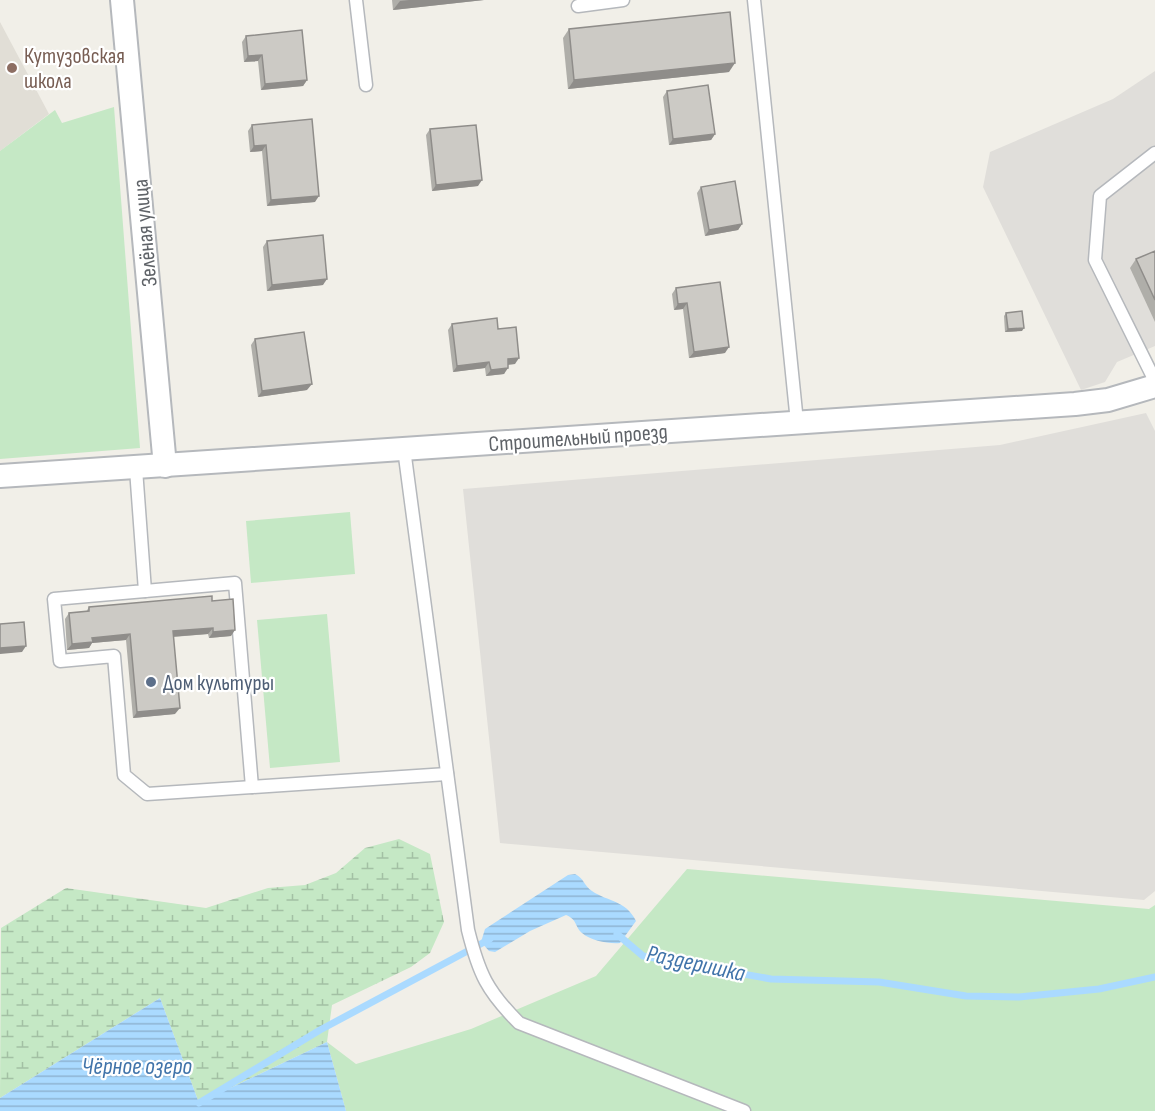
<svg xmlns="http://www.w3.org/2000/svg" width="1155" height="1111" font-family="'Sofia Sans Condensed',sans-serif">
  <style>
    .industrial { fill: #e0deda }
    .education { fill: #e1ded6 }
    .green { fill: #c5e8c5 }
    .wetland { fill: url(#wetland-marsh) }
    .water { fill: url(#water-rules) }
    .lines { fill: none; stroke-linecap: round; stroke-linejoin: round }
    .stream { stroke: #aadaff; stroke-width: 7 }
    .service-casing { stroke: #b5b8bc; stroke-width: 15 }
    .minor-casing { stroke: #b5b8bc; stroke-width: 26 }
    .service { stroke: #fff; stroke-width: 12 }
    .minor { stroke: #fff; stroke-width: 22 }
    .wall { fill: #afaea9 }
    .shaded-wall { fill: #8f8d8a }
    .building { fill: #cccac5; stroke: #8f8d8a; stroke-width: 1.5 }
    .education-dot { fill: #8d6e63; stroke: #fff; stroke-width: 2 }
    .service-dot { fill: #5c6f8a; stroke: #fff; stroke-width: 2 }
    .labels { text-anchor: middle; stroke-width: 4.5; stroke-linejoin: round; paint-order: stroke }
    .education-label { font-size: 22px; fill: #785e54; stroke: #fff; text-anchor: start }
    .street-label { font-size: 22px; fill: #5f6368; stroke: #fff }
    .service-label { font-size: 22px; fill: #4e5e75; stroke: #fff; text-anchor: start }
    .water-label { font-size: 24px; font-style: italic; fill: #4174aa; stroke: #fff }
  </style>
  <defs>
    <pattern id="wetland-marsh" width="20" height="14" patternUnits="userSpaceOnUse" patternTransform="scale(1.5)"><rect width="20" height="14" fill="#c5e8c5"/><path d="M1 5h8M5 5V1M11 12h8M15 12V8" fill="none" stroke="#a3c0a4"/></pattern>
    <pattern id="water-rules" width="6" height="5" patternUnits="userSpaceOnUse" patternTransform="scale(1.5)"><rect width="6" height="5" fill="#aadaff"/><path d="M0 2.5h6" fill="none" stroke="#8eb4d2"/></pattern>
  </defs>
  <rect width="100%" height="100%" fill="#f1efe8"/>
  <g class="industrial">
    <path d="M 1155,71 L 1155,346 L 1117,362 L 1105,382 L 1081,390 L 983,187 L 990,152 L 1113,99 Z"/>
    <path d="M 1146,413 L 1155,431 L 1155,891 L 1144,900 L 500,843 L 463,489 L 1000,445 Z"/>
  </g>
  <path class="education" d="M 0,22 L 49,114 L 0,151 Z"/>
  <g class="green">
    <path d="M 114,107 L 140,448 L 0,459 L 0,151 L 55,110 L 62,123 Z"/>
    <path d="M 350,512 L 355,574 L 251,583 L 246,521 Z"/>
    <path d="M 327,614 L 340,762 L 270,768 L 257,620 Z"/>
    <path d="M 687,869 L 1149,909 L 1155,905 L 1155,1111 L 346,1111 L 327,1042 L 356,1064 L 471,1029 L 596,976 Z"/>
  </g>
  <path class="wetland" d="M 399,839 L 430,854 L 444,922 L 430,953 L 411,967 L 332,1005 L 327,1042 L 199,1103 L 160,998 L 0,1098 L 1,928 L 66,888 L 206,908 L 268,888 L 305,885 L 336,873 L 365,848 Z"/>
  <g class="water">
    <path d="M 575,874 C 584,878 584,886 592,891 C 608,902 626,900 636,921 L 620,943 C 609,944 591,941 582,933 C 575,927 577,919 566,915 L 530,931 L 495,952 L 489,951 L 481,942 L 485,929 L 568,875 Z"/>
    <path d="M 160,998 L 199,1103 L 327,1042 L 346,1111 L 0,1111 L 0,1098 Z"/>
  </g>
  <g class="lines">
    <g class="stream">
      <path d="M 617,934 L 643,956 L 771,979 L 879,982 L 966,996 L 1019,997 L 1099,989 L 1155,977"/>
      <path d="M 199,1103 L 320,1030 L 490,939"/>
    </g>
    <g class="service-casing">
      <g id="service">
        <path d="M 356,0 L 366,85"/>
        <path d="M 754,0 L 797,422"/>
        <path d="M 578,6 L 623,0"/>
        <path d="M 1155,153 L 1100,196 L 1095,260 L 1155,381"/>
        <path d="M 404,449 L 468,930 C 479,974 487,991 519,1023 L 744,1111"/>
        <path d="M 136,469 L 145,591 L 54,599 L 60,661 L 114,656 L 124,775 L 147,794 L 447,774"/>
        <path d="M 145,591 L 235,583 L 252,787"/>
      </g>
    </g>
    <g class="minor-casing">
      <g id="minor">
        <path d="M 122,0 L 165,466"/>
        <path d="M 0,476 L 1075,404 L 1108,400 L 1155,386"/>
      </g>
    </g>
    <use href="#service" class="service"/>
    <use href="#minor" class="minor"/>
  </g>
  <g class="wall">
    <path d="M 392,0 L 484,0 L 393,10 Z"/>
    <path d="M 569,29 L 729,72 L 568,89 L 563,38 Z"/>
    <path d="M 246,36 L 307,80 L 303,86 L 261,90 L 258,61 L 244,62 L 242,42 Z"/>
    <path d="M 667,91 L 715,134 L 711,140 L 669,145 L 663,97 Z"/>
    <path d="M 252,125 L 315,202 L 267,206 L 262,151 L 250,152 L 248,131 Z"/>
    <path d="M 430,129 L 478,186 L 432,191 L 426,135 Z"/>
    <path d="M 701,187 L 742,224 L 738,230 L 705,236 L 697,193 Z"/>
    <path d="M 267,241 L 323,285 L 267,291 L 263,247 Z"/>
    <path d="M 1155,251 L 1155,322 L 1130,268 L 1136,259 Z"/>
    <path d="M 676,288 L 725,353 L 689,358 L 683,309 L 674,310 L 672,294 Z"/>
    <path d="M 1006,313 L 1022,331 L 1005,332 L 1004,316 Z"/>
    <path d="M 452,324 L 515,364 L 508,365 L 504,374 L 486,376 L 485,368 L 453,372 L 448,330 Z"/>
    <path d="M 255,339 L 307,390 L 258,397 L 251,345 Z"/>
    <path d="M 212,601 L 231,636 L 209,638 L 208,634 L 173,637 L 175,714 L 133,718 L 126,640 L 92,643 L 89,648 L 67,650 L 65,619 L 69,613 L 86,612 L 89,607 Z"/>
  </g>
  <g class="shaded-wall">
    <path d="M 409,0 L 484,0 L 393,10 L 400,1 Z"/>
    <path d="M 262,55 L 258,61 L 244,62 L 248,56 Z"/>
    <path d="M 735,63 L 729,72 L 568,89 L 574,80 Z"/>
    <path d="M 307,80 L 303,86 L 261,90 L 265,84 Z"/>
    <path d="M 715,134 L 711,140 L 669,145 L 673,139 Z"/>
    <path d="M 266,145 L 262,151 L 250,152 L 254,146 Z"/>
    <path d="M 482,180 L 478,186 L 432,191 L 436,185 Z"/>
    <path d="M 319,196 L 315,202 L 267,206 L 271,200 Z"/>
    <path d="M 742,224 L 738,230 L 705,236 L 709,230 Z"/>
    <path d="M 327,279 L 323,285 L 267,291 L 272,285 Z"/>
    <path d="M 687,303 L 683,309 L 674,310 L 678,304 Z"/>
    <path d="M 1024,328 L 1022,331 L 1005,332 L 1008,329 Z"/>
    <path d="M 729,347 L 725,353 L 689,358 L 694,352 Z"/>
    <path d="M 519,358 L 515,364 L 503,365 L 508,359 Z"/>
    <path d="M 489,362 L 485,368 L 453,372 L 457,366 Z"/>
    <path d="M 508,368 L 504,374 L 486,376 L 491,370 Z"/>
    <path d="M 312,384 L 307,390 L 258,397 L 262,391 Z"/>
    <path d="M 213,628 L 208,634 L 169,637 L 173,631 Z"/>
    <path d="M 235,630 L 231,636 L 209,638 L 213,632 Z"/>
    <path d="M 130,634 L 126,640 L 92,643 L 89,648 L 67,650 L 72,644 L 92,638 Z"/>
    <path d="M 26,646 L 22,652 L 0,654 L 0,648 Z"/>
    <path d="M 180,708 L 175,714 L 133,718 L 137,712 Z"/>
  </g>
  <g class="building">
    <path d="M 730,12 L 735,63 L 574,80 L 569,29 Z"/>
    <path d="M 302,30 L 307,80 L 265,84 L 262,55 L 248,56 L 246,36 Z"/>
    <path d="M 708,85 L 715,134 L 673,139 L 667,91 Z"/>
    <path d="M 312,119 L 319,196 L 271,200 L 266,145 L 254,146 L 252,125 Z"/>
    <path d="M 476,125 L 482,180 L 436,185 L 430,129 Z"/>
    <path d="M 735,181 L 742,224 L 709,230 L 701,187 Z"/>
    <path d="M 323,235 L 327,279 L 272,285 L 267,241 Z"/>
    <path d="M 1155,251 L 1155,300 L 1136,259 Z"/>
    <path d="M 720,282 L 729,347 L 694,352 L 687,303 L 678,304 L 676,288 Z"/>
    <path d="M 1022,311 L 1024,328 L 1008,329 L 1006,313 Z"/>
    <path d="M 497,318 L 498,329 L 516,327 L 519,358 L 508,359 L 508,368 L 491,370 L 489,362 L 457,366 L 452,324 Z"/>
    <path d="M 304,332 L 312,384 L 262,391 L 255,339 Z"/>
    <path d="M 212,596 L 212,601 L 233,599 L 235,630 L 213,632 L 213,628 L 173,631 L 180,708 L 137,712 L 130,634 L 92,638 L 93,642 L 72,644 L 69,613 L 89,611 L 89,607 Z"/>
    <path d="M 24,622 L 26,646 L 0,648 L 0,624 Z"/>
  </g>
  <circle class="education-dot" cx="12" cy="68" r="6"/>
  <circle class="service-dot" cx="151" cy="682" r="6"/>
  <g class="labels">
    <g class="education-label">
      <text x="24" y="63">Кутузовская<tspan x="24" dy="25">школа</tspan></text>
    </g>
    <g class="street-label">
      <text transform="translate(144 233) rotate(-95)" y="8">Зелёная улица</text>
      <text transform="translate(578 437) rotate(-4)" y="8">Строительный проезд</text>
    </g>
    <g class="service-label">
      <text x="163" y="690">Дом культуры</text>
    </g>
    <g class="water-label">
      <text transform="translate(696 963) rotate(12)" y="8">Раздеришка</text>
      <text x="137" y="1074">Чёрное озеро</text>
    </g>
  </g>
</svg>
